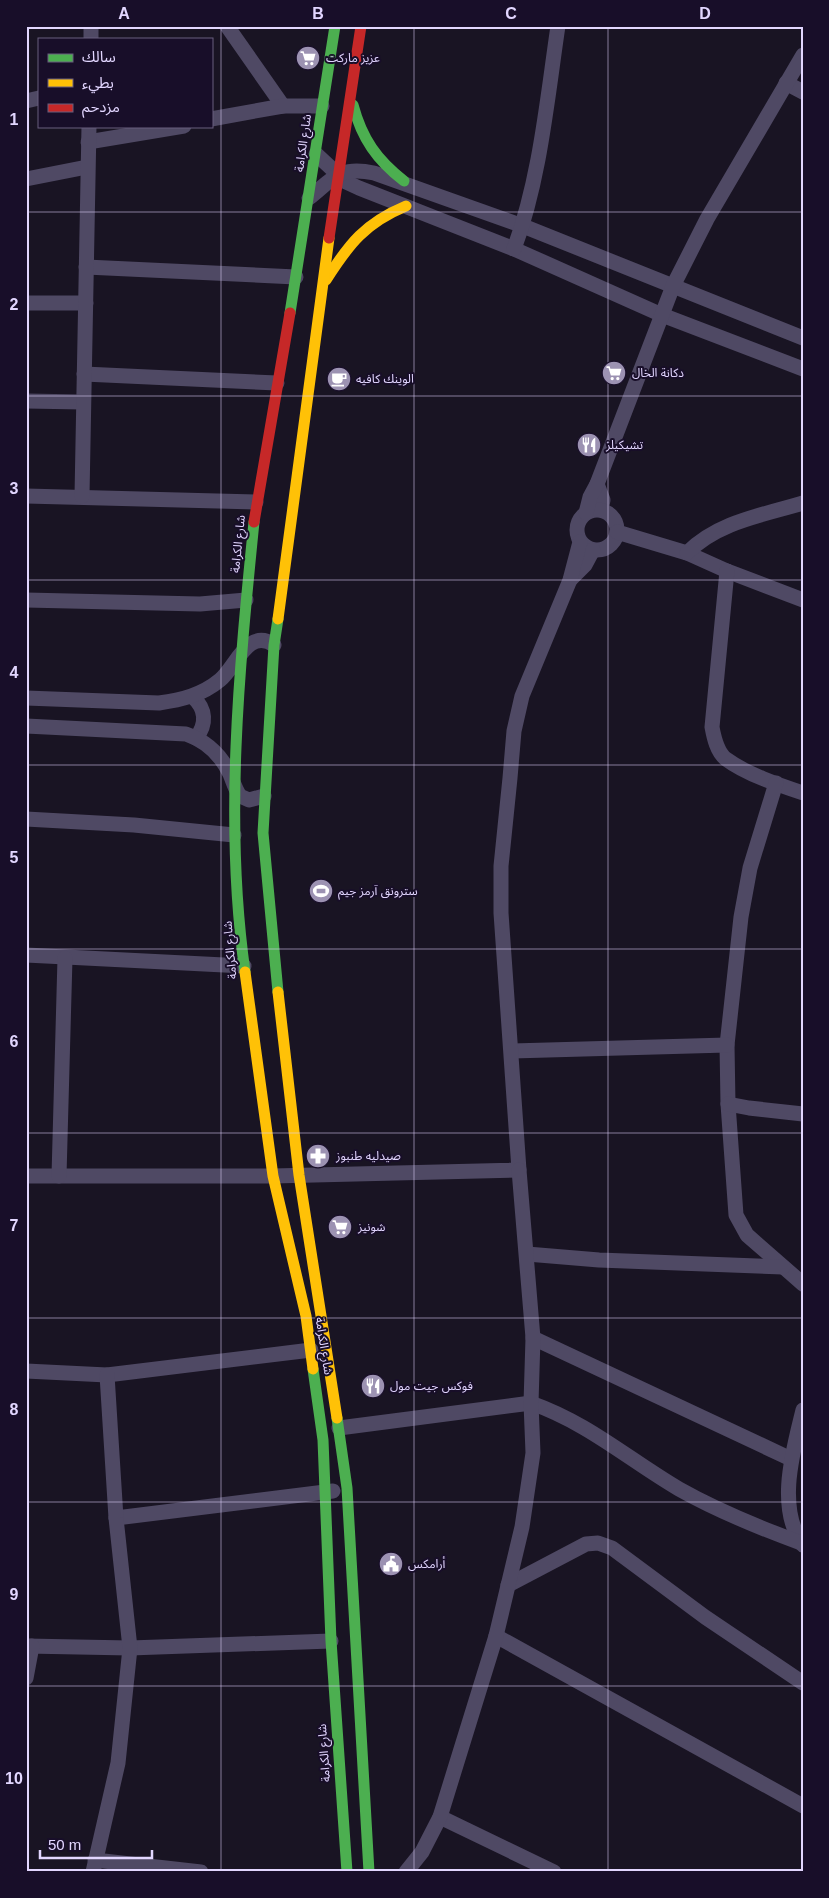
<svg xmlns="http://www.w3.org/2000/svg" width="829" height="1898" font-family="Helvetica,'Noto Sans Arabic',sans-serif">
  <style>
    .lines { fill: none; stroke-linecap: round; stroke-linejoin: round }
    .street { stroke: #4f4964; stroke-width: 15 }
    .fast { stroke: #4caf50; stroke-width: 11 }
    .slow { stroke: #ffc107; stroke-width: 11 }
    .jam { stroke: #c62828; stroke-width: 11 }
    .grid { fill: none; stroke: #e2d6ff; stroke-width: 1; stroke-opacity: 0.55 }
    .labels { text-anchor: middle; stroke-width: 4; stroke-linejoin: round; paint-order: stroke }
    .poi-label { font-size: 12px; fill: #e2d6ff; stroke: #180e29; text-anchor: start }
    .street-label { font-size: 12px; fill: #e2d6ff; stroke: #180e29 }
    .neatline { fill: none; stroke: #e2d6ff; stroke-width: 2 }
    .grid-label { font-size: 16px; text-anchor: middle; font-weight: bold; fill: #e2d6ff }
  </style>
  <rect width="100%" height="100%" fill="#191423"/>
  <g class="lines">
    <g class="street">
      <path d="M 227,26 L 283,106"/>
      <path d="M 91,39 L 91,26"/>
      <path d="M 786,83 L 803,92"/>
      <path d="M 26,101 L 39,98"/>
      <path d="M 211,119 L 283,106 L 322,106"/>
      <path d="M 88,142 L 184,126"/>
      <path d="M 316,154 L 346,182 L 359,188 L 514,249 L 662,315 L 803,369"/>
      <path d="M 26,179 L 87,167"/>
      <path d="M 309,198 C 334,178 339,166 374,173 L 523,226 L 803,338"/>
      <path d="M 514,249 C 540,179 547,100 558,26"/>
      <path d="M 86,267 L 296,277"/>
      <path d="M 26,303 L 86,303"/>
      <path d="M 84,374 L 277,383"/>
      <path d="M 26,401 L 83,402"/>
      <path d="M 597,484 L 603,500 L 601,510"/>
      <path d="M 26,496 L 256,502"/>
      <path d="M 82,496 L 89,126"/>
      <circle cx="597" cy="530" r="20"/>
      <path d="M 586,513 L 590,497 L 597,484 L 673,286 L 707,219 L 803,55"/>
      <path d="M 617,532 L 687,553 L 727,571 L 803,600"/>
      <path d="M 687,553 C 717,522 763,515 803,503"/>
      <path d="M 727,571 L 712,727 C 714,738 717,752 726,759 C 746,774 779,785 803,793"/>
      <path d="M 570,580 L 585,565 L 593,550"/>
      <path d="M 26,600 L 200,604 L 246,600"/>
      <path d="M 193,697 C 206,709 207,724 196,738"/>
      <path d="M 26,698 L 159,703 C 181,700 202,695 220,680 C 236,667 248,627 274,645"/>
      <path d="M 26,726 L 186,734 C 206,741 221,755 230,774 C 233,781 235,789 240,796 L 249,800 L 264,796"/>
      <path d="M 776,783 L 750,868 L 741,917 L 727,1045 L 728,1104 L 736,1215 L 747,1235 L 803,1284"/>
      <path d="M 26,819 L 134,825 L 234,835"/>
      <path d="M 26,955 L 244,966"/>
      <path d="M 512,1051 L 727,1045"/>
      <path d="M 728,1104 L 749,1108 L 803,1114"/>
      <path d="M 26,1176 L 273,1176 L 519,1170 L 501,913 L 501,866 L 510,778 L 514,731 L 522,696 L 570,580 L 580,542"/>
      <path d="M 59,1176 L 65,958"/>
      <path d="M 527,1254 L 599,1260 L 783,1267"/>
      <path d="M 533,1338 L 791,1459"/>
      <path d="M 26,1371 L 107,1375 L 311,1350"/>
      <path d="M 803,1410 C 793,1451 776,1508 803,1545"/>
      <path d="M 339,1428 L 531,1403 C 588,1423 628,1459 679,1489 C 718,1511 760,1528 801,1543"/>
      <path d="M 116,1518 L 333,1491"/>
      <path d="M 508,1585 L 586,1544 L 598,1543 L 612,1548 L 705,1617 L 803,1683"/>
      <path d="M 496,1636 L 803,1806"/>
      <path d="M 26,1646 L 130,1648 L 331,1641"/>
      <path d="M 26,1678 L 32,1646"/>
      <path d="M 440,1817 L 554,1872"/>
      <path d="M 95,1860 L 201,1872"/>
      <path d="M 93,1872 L 118,1763 L 130,1648 L 116,1518 L 107,1375"/>
      <path d="M 406,1872 L 422,1852 L 440,1817 L 496,1636 L 522,1527 L 533,1453 L 531,1403 L 533,1338 L 519,1170"/>
    </g>
    <g class="fast">
      <path d="M 353,105 C 362,139 377,160 404,181"/>
      <path d="M 290,313 L 335,26"/>
      <path d="M 245,972 C 224,823 239,671 254,522"/>
      <path d="M 278,992 L 263,833 L 274,645 L 278,619"/>
      <path d="M 313,1369 L 323,1440 L 331,1641 L 347,1872"/>
      <path d="M 337,1418 L 347,1488 L 369,1872"/>
    </g>
    <g class="slow">
      <path d="M 326,280 C 349,244 365,223 406,206"/>
      <path d="M 278,619 L 329,238"/>
      <path d="M 245,972 L 273,1176 L 306,1316 L 313,1369"/>
      <path d="M 278,992 L 299,1175 L 337,1418"/>
    </g>
    <g class="jam">
      <path d="M 329,238 L 361,26"/>
      <path d="M 254,522 L 290,313"/>
    </g>
  </g>
  <path class="grid" d="M 221,26 L 221,1872M 414,26 L 414,1872M 608,26 L 608,1872M 26,212 L 803,212M 26,396 L 803,396M 26,580 L 803,580M 26,765 L 803,765M 26,949 L 803,949M 26,1133 L 803,1133M 26,1318 L 803,1318M 26,1502 L 803,1502M 26,1686 L 803,1686"/>
  <defs>
    <g id="supermarket-disc" transform="scale(1.25)"><circle r="9.5" fill="#9c92b2" stroke="#180e29"/><path d="M-6-5.5h2.5l.6 2H6L4.5 2H-2.5L-4.4-4H-6ZM-1.5 3.2a1.3 1.3 0 1 0 .1 0ZM3 3.2a1.3 1.3 0 1 0 .1 0Z" fill="#fff"/></g>
    <g id="cafe-disc" transform="scale(1.25)"><circle r="9.5" fill="#9c92b2" stroke="#180e29"/><path d="M-5.5-4.5H6V0H3Q3 3.5 0 3.5H-2.5Q-5.5 3.5-5.5 0ZM3-3.2v2h1.7v-2ZM-6 4.5H4V6H-6Z" fill="#fff"/></g>
    <g id="restaurant-disc" transform="scale(1.25)"><circle r="9.5" fill="#9c92b2" stroke="#180e29"/><path d="M-5-6h1v4h1v-4h1v4h1v-4h1v5L-1.5 .5V6h-2V.5L-5-1ZM5-6V6H3V1.5H1.5Q1.5-4 5-6Z" fill="#fff"/></g>
    <g id="stadium-disc" transform="scale(1.25)"><circle r="9.5" fill="#9c92b2" stroke="#180e29"/><path d="M0-5a6.5 5 0 1 0 0 10a6.5 5 0 1 0 0-10ZM-3.5-1.8h7v3.6h-7Z" fill="#fff"/></g>
    <g id="pharmacy-disc" transform="scale(1.25)"><circle r="9.5" fill="#9c92b2" stroke="#180e29"/><path d="M-2-6h4v4h4v4h-4v4h-4v-4h-4v-4h4Z" fill="#fff"/></g>
    <g id="civic-disc" transform="scale(1.25)"><circle r="9.5" fill="#9c92b2" stroke="#180e29"/><path d="M-.6-6.5H3V-4.5H.6V-3L4-1V1h2V6H-6V1h2V-1L-.6-3ZM-1.2 2.5V6h2.4V2.5Z" fill="#fff"/></g>
  </defs>
  <g fill-rule="evenodd">
    <use href="#supermarket-disc" x="308" y="58"/>
    <use href="#supermarket-disc" x="614" y="373"/>
    <use href="#cafe-disc" x="339" y="379"/>
    <use href="#restaurant-disc" x="589" y="445"/>
    <use href="#stadium-disc" x="321" y="891"/>
    <use href="#pharmacy-disc" x="318" y="1156"/>
    <use href="#supermarket-disc" x="340" y="1227"/>
    <use href="#restaurant-disc" x="373" y="1386"/>
    <use href="#civic-disc" x="391" y="1564"/>
  </g>
  <g class="labels">
    <g class="poi-label">
      <text x="326" y="62">عزيز ماركت</text>
      <text x="632" y="377">دكانة الخال</text>
      <text x="356" y="383">الوينك كافيه</text>
      <text x="606" y="449">تشيكيلز</text>
      <text x="338" y="895">سترونق آرمز جيم</text>
      <text x="336" y="1160">صيدليه طنبوز</text>
      <text x="358" y="1231">شونيز</text>
      <text x="390" y="1390">فوكس جيت مول</text>
      <text x="408" y="1568">أرامكس</text>
    </g>
    <g class="street-label">
      <text transform="translate(303 143) rotate(-82)" y="4">شارع الكرامة</text>
      <text transform="translate(238 544) rotate(-84)" y="4">شارع الكرامة</text>
      <text transform="translate(230 950) rotate(-95)" y="4">شارع الكرامة</text>
      <text transform="translate(324 1346) rotate(81)" y="4">شارع الكرامة</text>
      <text transform="translate(324 1753) rotate(-94)" y="4">شارع الكرامة</text>
    </g>
  </g>
  <rect width="829" height="1898" fill="none" stroke="#180e29" stroke-width="55"/>
  <rect x="38" y="38" width="175" height="90" fill="#180e29" stroke="#695e7f"/>
  <rect x="48" y="54" width="25" height="8" fill="#4caf50" stroke="#695e7f"/>
  <text x="82" y="62" font-size="15" fill="#e2d6ff">سالك</text>
  <rect x="48" y="79" width="25" height="8" fill="#ffc107" stroke="#695e7f"/>
  <text x="82" y="88" font-size="15" fill="#e2d6ff">بطيء</text>
  <rect x="48" y="104" width="25" height="8" fill="#c62828" stroke="#695e7f"/>
  <text x="82" y="112" font-size="15" fill="#e2d6ff">مزدحم</text>
  <path d="M40 1850v8h112v-8" fill="none" stroke="#e2d6ff" stroke-width="2.5"/>
  <text x="48" y="1850" font-size="15" fill="#e2d6ff" stroke="#180e29" stroke-width="4" paint-order="stroke">50 m</text>
  <rect x="28" y="28" width="774" height="1842" class="neatline"/>
  <g class="grid-label">
    <text x="124" y="19">A</text>
    <text x="318" y="19">B</text>
    <text x="511" y="19">C</text>
    <text x="705" y="19">D</text>
    <text x="14" y="125">1</text>
    <text x="14" y="310">2</text>
    <text x="14" y="494">3</text>
    <text x="14" y="678">4</text>
    <text x="14" y="863">5</text>
    <text x="14" y="1047">6</text>
    <text x="14" y="1231">7</text>
    <text x="14" y="1415">8</text>
    <text x="14" y="1600">9</text>
    <text x="14" y="1784">10</text>
  </g>
</svg>
